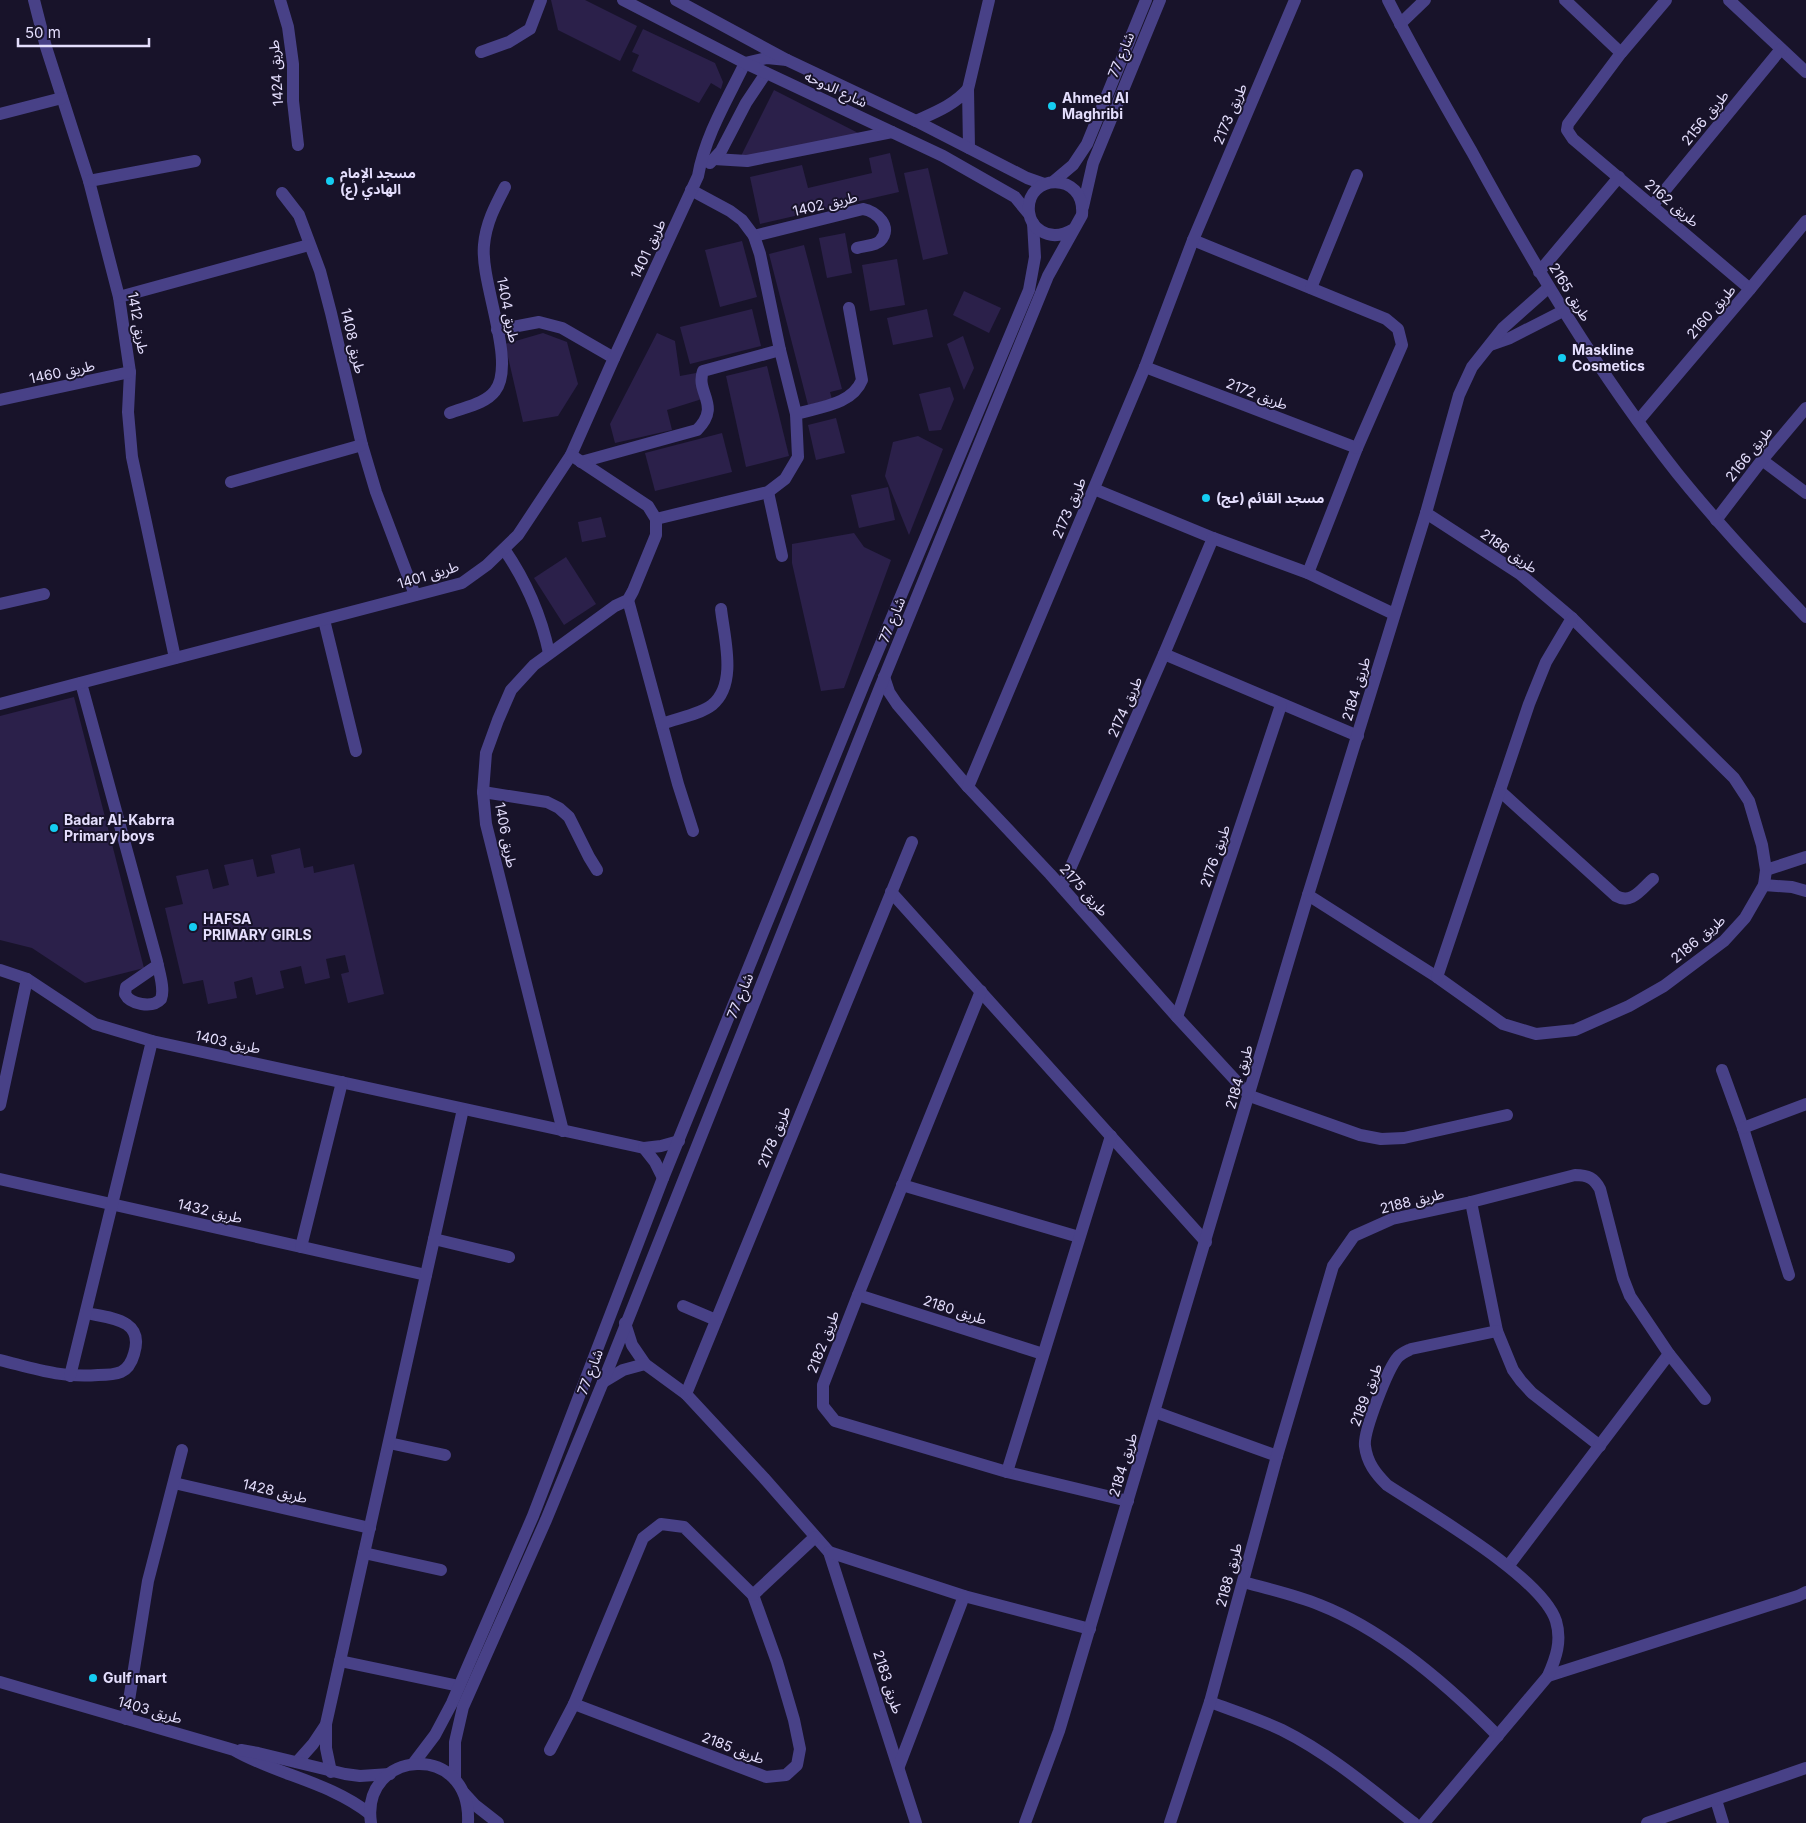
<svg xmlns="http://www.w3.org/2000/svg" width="1806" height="1823" font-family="Inter,'Noto Sans Arabic',sans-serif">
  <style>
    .building { fill: #2b204a }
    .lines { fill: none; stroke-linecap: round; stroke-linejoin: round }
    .minor { stroke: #484187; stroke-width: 12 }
    .tertiary { stroke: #484187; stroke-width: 12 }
    .poi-dot { fill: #15cdf2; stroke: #18132a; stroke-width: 2 }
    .labels { text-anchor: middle; stroke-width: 4; stroke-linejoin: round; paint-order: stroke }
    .street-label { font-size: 14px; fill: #e4defd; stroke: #18132a }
    .poi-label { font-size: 14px; font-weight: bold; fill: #e4defd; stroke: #18132a; text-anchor: start }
  </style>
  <rect width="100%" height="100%" fill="#18132a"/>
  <g class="building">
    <path d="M 551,0 L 585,0 L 637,26 L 620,61 L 558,30 Z"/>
    <path d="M 643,29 L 715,63 L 723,82 L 721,89 L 711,83 L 699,103 L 632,71 L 639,55 L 632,52 Z"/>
    <path d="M 774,90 L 866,137 L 740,158 Z"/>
    <path d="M 890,153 L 899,192 L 760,224 L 750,177 L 802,165 L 808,188 L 872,173 L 869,158 Z"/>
    <path d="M 928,168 L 948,254 L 923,260 L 904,173 Z"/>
    <path d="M 845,233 L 852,273 L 827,278 L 819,238 Z"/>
    <path d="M 742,241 L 757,297 L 720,307 L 705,250 Z"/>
    <path d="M 804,245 L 842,389 L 830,392 L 832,399 L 808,405 L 769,254 Z"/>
    <path d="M 897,259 L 905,305 L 870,311 L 862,265 Z"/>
    <path d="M 964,291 L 1001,308 L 989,333 L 953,315 Z"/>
    <path d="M 752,309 L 761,346 L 690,364 L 680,327 Z"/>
    <path d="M 927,309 L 933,337 L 893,345 L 887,318 Z"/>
    <path d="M 543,333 L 567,342 L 578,384 L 558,416 L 523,422 L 505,344 Z"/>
    <path d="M 657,333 L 675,341 L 680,376 L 696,373 L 702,399 L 667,410 L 672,430 L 615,443 L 610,424 Z"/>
    <path d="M 963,336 L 974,368 L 964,390 L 947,344 Z"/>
    <path d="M 767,366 L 789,456 L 746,467 L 726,376 Z"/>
    <path d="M 950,387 L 954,399 L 941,430 L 929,431 L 919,394 Z"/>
    <path d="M 836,418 L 845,453 L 816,460 L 808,425 Z"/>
    <path d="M 722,433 L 732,472 L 655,491 L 645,453 Z"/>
    <path d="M 918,436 L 943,449 L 909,535 L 885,476 L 893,442 Z"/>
    <path d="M 888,487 L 895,520 L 859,528 L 851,495 Z"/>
    <path d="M 601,517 L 606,537 L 582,542 L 578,522 Z"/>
    <path d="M 854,533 L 864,547 L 891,560 L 844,688 L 821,691 L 792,563 L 792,544 Z"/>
    <path d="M 566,557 L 596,604 L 564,625 L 534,578 Z"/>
    <path d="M 74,697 L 144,968 L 85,983 L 32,948 L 0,940 L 0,716 Z"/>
    <path d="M 300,848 L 304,868 L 313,866 L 314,873 L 354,864 L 384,994 L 348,1003 L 341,974 L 349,972 L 345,955 L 326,959 L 330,978 L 305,984 L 301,966 L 280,971 L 284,988 L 256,995 L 252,977 L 234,982 L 237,998 L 208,1004 L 203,980 L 183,984 L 165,908 L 183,904 L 176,876 L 208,869 L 213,889 L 229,885 L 224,865 L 253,859 L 257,877 L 275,873 L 271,855 Z"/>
  </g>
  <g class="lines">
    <g class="minor">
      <path d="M 34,0 L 46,47 L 89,181 L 119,297 L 130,372 L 128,412 L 132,457 L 175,658"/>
      <path d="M 280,0 L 288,27 L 293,64 L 293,101 L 298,145"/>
      <path d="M 1565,0 L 1621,53"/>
      <path d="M 1666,0 L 1621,53 L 1568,124 L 1567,130 L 1573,139 L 1750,289"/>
      <path d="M 1729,0 L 1806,72"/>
      <path d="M 1400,24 L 1425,0"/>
      <path d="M 481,52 L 509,42 L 530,29 L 541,0"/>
      <path d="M 968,89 L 989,0"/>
      <path d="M 0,114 L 62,98"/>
      <path d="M 916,121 C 936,112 954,105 968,89 L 969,148"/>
      <path d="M 714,159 L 747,161 L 892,132"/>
      <path d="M 710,163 L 721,151 L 746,103 L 766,73"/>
      <path d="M 89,181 L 195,161"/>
      <path d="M 282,193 L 299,215 L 320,271 L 331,313 L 362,445 L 376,492 L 415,595"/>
      <path d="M 1652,206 L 1781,49"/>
      <path d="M 754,236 L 863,209 C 876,211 894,227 880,241 C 875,246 863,246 857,248"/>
      <path d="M 1193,240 L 1386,319 L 1398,329 L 1402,345 L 1357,448 L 1308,573"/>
      <path d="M 1539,272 L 1619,177"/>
      <path d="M 1311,288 L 1357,175"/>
      <path d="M 119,297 L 309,245"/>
      <path d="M 497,330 L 539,322 L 562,328 L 614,358"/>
      <path d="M 1490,345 L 1510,338 L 1563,311"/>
      <path d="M 1145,367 L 1357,448"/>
      <path d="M 0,400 L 130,372"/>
      <path d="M 450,413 C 465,407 485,404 495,391 C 517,363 480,283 484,245 C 486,223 495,206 505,187"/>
      <path d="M 796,414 C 819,407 852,405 862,380 L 849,308"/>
      <path d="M 1638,421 L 1750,289 L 1806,221"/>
      <path d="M 1762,460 L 1806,493"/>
      <path d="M 581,462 L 697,430 C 722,405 695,393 703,371 L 780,350"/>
      <path d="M 231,482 L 362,445"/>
      <path d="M 1094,489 L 1213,538 L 1308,573 L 1394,614"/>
      <path d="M 768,492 L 782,556"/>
      <path d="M 656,519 L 768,492 L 785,479 L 798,457 L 796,414 L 780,350 L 760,254 L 754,236 L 742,220 L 730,211 L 691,190"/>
      <path d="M 1716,520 L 1762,460 L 1806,408"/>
      <path d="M 504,549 C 526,581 541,615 549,653"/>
      <path d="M 628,600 L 678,784 L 693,831"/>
      <path d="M 0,604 L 44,594"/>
      <path d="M 324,620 L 356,751"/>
      <path d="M 1164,654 L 1358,736"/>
      <path d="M 884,677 L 889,692 L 897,704 L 968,787 L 1050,874 L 1177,1017 L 1250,1096 L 1360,1135 L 1381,1139 L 1404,1138 L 1507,1115"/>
      <path d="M 81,683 L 157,961 C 159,972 165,989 161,999 C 152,1009 130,1004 125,994 L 126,987 L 158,965"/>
      <path d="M 0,704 L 462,583 L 487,565 L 518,535 L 571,455 L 614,358 L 698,176 C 705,136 727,100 745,63 L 767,58 L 787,60"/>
      <path d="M 662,724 C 677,718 699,715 712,705 C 738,684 724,637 721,609"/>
      <path d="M 968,787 L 1145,367 L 1193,240 L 1295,0"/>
      <path d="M 1500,791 L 1616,896 C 1632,905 1641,889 1653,879"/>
      <path d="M 483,792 L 547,802 L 559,808 L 569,817 L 589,857 L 597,870"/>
      <path d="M 1766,870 L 1806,857"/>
      <path d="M 1764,885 L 1792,887 L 1806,891"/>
      <path d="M 1062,887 L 1164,654 L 1213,538"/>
      <path d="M 891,892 L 1206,1242"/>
      <path d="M 1308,895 L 1437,977 L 1503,1024 L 1536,1034 L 1575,1030 L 1629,1006 L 1664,986 L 1724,941 L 1745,918 L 1764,885 L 1766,870 L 1762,845 L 1749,801 L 1734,778 L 1572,618 L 1520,574 L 1426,513"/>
      <path d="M 0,970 L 27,979 L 95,1024 L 152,1041 L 644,1148 L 661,1146 L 679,1141"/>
      <path d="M 1437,977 L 1529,704 L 1546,662 L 1572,618"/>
      <path d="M 981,991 L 858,1295 L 823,1385 L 823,1406 L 835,1421 L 1007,1472 L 1128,1501"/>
      <path d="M 1177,1017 L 1281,705"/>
      <path d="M 1722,1070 L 1743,1128 L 1789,1275"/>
      <path d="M 0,1105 L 27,979"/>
      <path d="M 1743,1128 L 1806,1104"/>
      <path d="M 563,1131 L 486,824 L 483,792 L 486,753 L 498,720 L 511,690 L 534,665 L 615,606 L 628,600 L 633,591 L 656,535 L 656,519 L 648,506 L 571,455"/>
      <path d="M 644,1148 L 655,1162 L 663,1178"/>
      <path d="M 0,1179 L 426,1275"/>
      <path d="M 902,1185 L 1079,1237"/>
      <path d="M 1471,1202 L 1497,1331 L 1513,1370 L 1521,1381 L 1532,1393 L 1600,1446"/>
      <path d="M 434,1239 L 509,1257"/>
      <path d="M 301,1247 L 342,1082"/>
      <path d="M 858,1295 L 1043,1354"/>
      <path d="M 683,1306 L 716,1320"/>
      <path d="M 625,1323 L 632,1345 L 645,1364 L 686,1394 L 764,1478 L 829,1552 L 916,1823"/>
      <path d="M 0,1360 C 36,1369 61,1378 98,1375 C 105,1375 114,1375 121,1372 C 128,1369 132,1361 134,1354 C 145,1319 110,1318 86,1313"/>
      <path d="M 70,1376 L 152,1041"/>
      <path d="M 603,1382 L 623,1370 L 645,1364"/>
      <path d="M 686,1394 L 912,842"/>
      <path d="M 1155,1412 L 1277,1456"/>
      <path d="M 389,1443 L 445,1455"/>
      <path d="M 1007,1472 L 1111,1136"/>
      <path d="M 174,1483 L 370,1528"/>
      <path d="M 829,1552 L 964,1596 L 1090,1629"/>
      <path d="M 364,1553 L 441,1570"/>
      <path d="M 1509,1565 L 1669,1354"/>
      <path d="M 1243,1582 C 1269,1589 1296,1595 1320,1605 C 1386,1631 1449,1686 1498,1736"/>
      <path d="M 340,1661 L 459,1686"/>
      <path d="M 1548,1676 L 1798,1596 L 1806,1592"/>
      <path d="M 1210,1702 C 1234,1711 1259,1719 1282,1730 C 1330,1754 1372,1790 1414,1823"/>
      <path d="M 574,1704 L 766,1777 L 786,1775 L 797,1765 L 800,1749 L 794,1720 L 777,1662 L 753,1595 L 815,1537"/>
      <path d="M 126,1719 L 148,1581 L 182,1450"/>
      <path d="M 550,1750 L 574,1704 L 643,1538 L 661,1524 L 684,1527 L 753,1595"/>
      <path d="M 297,1762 L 313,1744 L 325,1726"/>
      <path d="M 899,1766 L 964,1596"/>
      <path d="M 331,1772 L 326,1748 L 326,1724 L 463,1109"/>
      <path d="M 464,1793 L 475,1805 L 498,1823"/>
      <path d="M 1716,1800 L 1723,1823"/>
      <path d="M 1025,1823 L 1059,1731 L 1308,895 L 1426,513 L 1459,395 L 1472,367 L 1503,328 L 1548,288"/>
      <path d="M 1170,1823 L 1210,1702 L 1277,1456 L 1333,1266 L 1354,1236 L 1392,1219 L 1471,1202 L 1575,1175 C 1588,1175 1594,1178 1600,1189 L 1623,1278 L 1630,1296 L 1669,1354 L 1705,1399"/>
      <path d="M 1424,1823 L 1548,1676 C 1556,1658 1562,1641 1556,1621 C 1542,1577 1428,1512 1387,1485 C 1376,1474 1367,1463 1365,1446 C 1363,1432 1388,1368 1398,1357 C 1402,1353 1407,1351 1411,1349 L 1497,1331"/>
      <path d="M 1647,1823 L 1806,1768"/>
    </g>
    <g class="tertiary">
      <path d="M 623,0 L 745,63 L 943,156 L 1015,197 L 1029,214"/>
      <path d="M 676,0 L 787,60 L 916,121 L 1027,178 L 1044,184"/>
      <path d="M 1388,0 C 1414,51 1443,102 1472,152 C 1533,264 1598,373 1677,473 C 1718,524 1762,570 1806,617"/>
      <path d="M 1054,181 L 1073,165 L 1087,144 L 1146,0"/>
      <path d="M 1083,207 L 1093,163 L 1160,0"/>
      <path d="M 0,1682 L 234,1750 C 277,1775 330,1782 370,1814"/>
      <path d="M 241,1750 L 258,1753 L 345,1774 L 360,1776 L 390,1774"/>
      <path d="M 413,1764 L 435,1735 L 452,1703 L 533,1516 L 663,1178 L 864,684 L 1029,290 L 1035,257 L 1033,223"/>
      <path d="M 455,1779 L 455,1742 L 463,1707 L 546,1520 L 603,1382 L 879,690 L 1048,276 L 1082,215 C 1086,171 1025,173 1029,212 C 1030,220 1034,227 1041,231 C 1052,238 1064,235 1074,229"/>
      <path d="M 371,1823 C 360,1749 472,1740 468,1823"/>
    </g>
  </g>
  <g class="poi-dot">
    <circle cx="1052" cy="106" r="5"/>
    <circle cx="330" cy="181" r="5"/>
    <circle cx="1562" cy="358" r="5"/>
    <circle cx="1206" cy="498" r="5"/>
    <circle cx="54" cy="828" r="5"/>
    <circle cx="193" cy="927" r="5"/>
    <circle cx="93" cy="1678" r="5"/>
  </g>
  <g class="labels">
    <g class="street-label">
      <text transform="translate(1121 55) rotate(-68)" y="5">شارع 77</text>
      <text transform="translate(276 73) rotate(-94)" y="5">طريق 1424</text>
      <text transform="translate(836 89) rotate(25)" y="5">شارع الدوحه</text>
      <text transform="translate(1230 114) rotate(-67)" y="5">طريق 2173</text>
      <text transform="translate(1705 118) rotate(-51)" y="5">طريق 2156</text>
      <text transform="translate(1672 203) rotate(40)" y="5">طريق 2162</text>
      <text transform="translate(825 204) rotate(-13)" y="5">طريق 1402</text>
      <text transform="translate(648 249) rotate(-65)" y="5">طريق 1401</text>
      <text transform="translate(1570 292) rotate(58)" y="5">طريق 2165</text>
      <text transform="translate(508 310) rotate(79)" y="5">طريق 1404</text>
      <text transform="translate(1711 312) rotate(-49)" y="5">طريق 2160</text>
      <text transform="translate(138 323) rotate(80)" y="5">طريق 1412</text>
      <text transform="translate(353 341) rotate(77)" y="5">طريق 1408</text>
      <text transform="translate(62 372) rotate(-12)" y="5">طريق 1460</text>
      <text transform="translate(1257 394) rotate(21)" y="5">طريق 2172</text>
      <text transform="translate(1749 454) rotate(-51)" y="5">طريق 2166</text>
      <text transform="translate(1069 508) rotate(-67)" y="5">طريق 2173</text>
      <text transform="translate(1509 551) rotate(35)" y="5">طريق 2186</text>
      <text transform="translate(428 575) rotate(-17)" y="5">طريق 1401</text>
      <text transform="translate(892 620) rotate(-68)" y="5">شارع 77</text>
      <text transform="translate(1356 689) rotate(-73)" y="5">طريق 2184</text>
      <text transform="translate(1125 707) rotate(-66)" y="5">طريق 2174</text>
      <text transform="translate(506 835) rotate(79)" y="5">طريق 1406</text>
      <text transform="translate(1215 856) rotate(-71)" y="5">طريق 2176</text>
      <text transform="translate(1084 890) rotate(48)" y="5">طريق 2175</text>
      <text transform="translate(1698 939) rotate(-40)" y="5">طريق 2186</text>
      <text transform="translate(740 996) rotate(-68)" y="5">شارع 77</text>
      <text transform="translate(228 1042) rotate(12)" y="5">طريق 1403</text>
      <text transform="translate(1239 1077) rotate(-74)" y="5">طريق 2184</text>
      <text transform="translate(774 1137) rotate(-68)" y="5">طريق 2178</text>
      <text transform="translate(1412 1201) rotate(-14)" y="5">طريق 2188</text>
      <text transform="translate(210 1211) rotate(13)" y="5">طريق 1432</text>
      <text transform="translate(955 1310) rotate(18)" y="5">طريق 2180</text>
      <text transform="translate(823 1342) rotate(-69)" y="5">طريق 2182</text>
      <text transform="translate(590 1372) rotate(-69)" y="5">شارع 77</text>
      <text transform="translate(1366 1395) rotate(-69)" y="5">طريق 2189</text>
      <text transform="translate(1123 1465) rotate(-73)" y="5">طريق 2184</text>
      <text transform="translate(275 1491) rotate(13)" y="5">طريق 1428</text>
      <text transform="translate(1229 1575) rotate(-75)" y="5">طريق 2188</text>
      <text transform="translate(888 1682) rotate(72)" y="5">طريق 2183</text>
      <text transform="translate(150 1710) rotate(16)" y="5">طريق 1403</text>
      <text transform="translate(733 1748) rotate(21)" y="5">طريق 2185</text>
    </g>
    <g class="poi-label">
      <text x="1062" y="103">Ahmed Al<tspan x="1062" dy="16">Maghribi</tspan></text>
      <text x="340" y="178">مسجد الإمام<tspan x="340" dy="16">الهادي (ع)</tspan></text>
      <text x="1572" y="355">Maskline<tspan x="1572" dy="16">Cosmetics</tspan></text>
      <text x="1216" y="503">مسجد القائم (عج)</text>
      <text x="64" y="825">Badar Al-Kabrra<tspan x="64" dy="16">Primary boys</tspan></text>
      <text x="203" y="924">HAFSA<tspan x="203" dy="16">PRIMARY GIRLS</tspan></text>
      <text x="103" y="1683">Gulf mart</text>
    </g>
  </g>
  <path d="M18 38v8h131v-8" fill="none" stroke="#e4defd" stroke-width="2.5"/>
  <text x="25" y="38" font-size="15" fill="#e4defd" stroke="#18132a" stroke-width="4" paint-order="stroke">50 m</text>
</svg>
